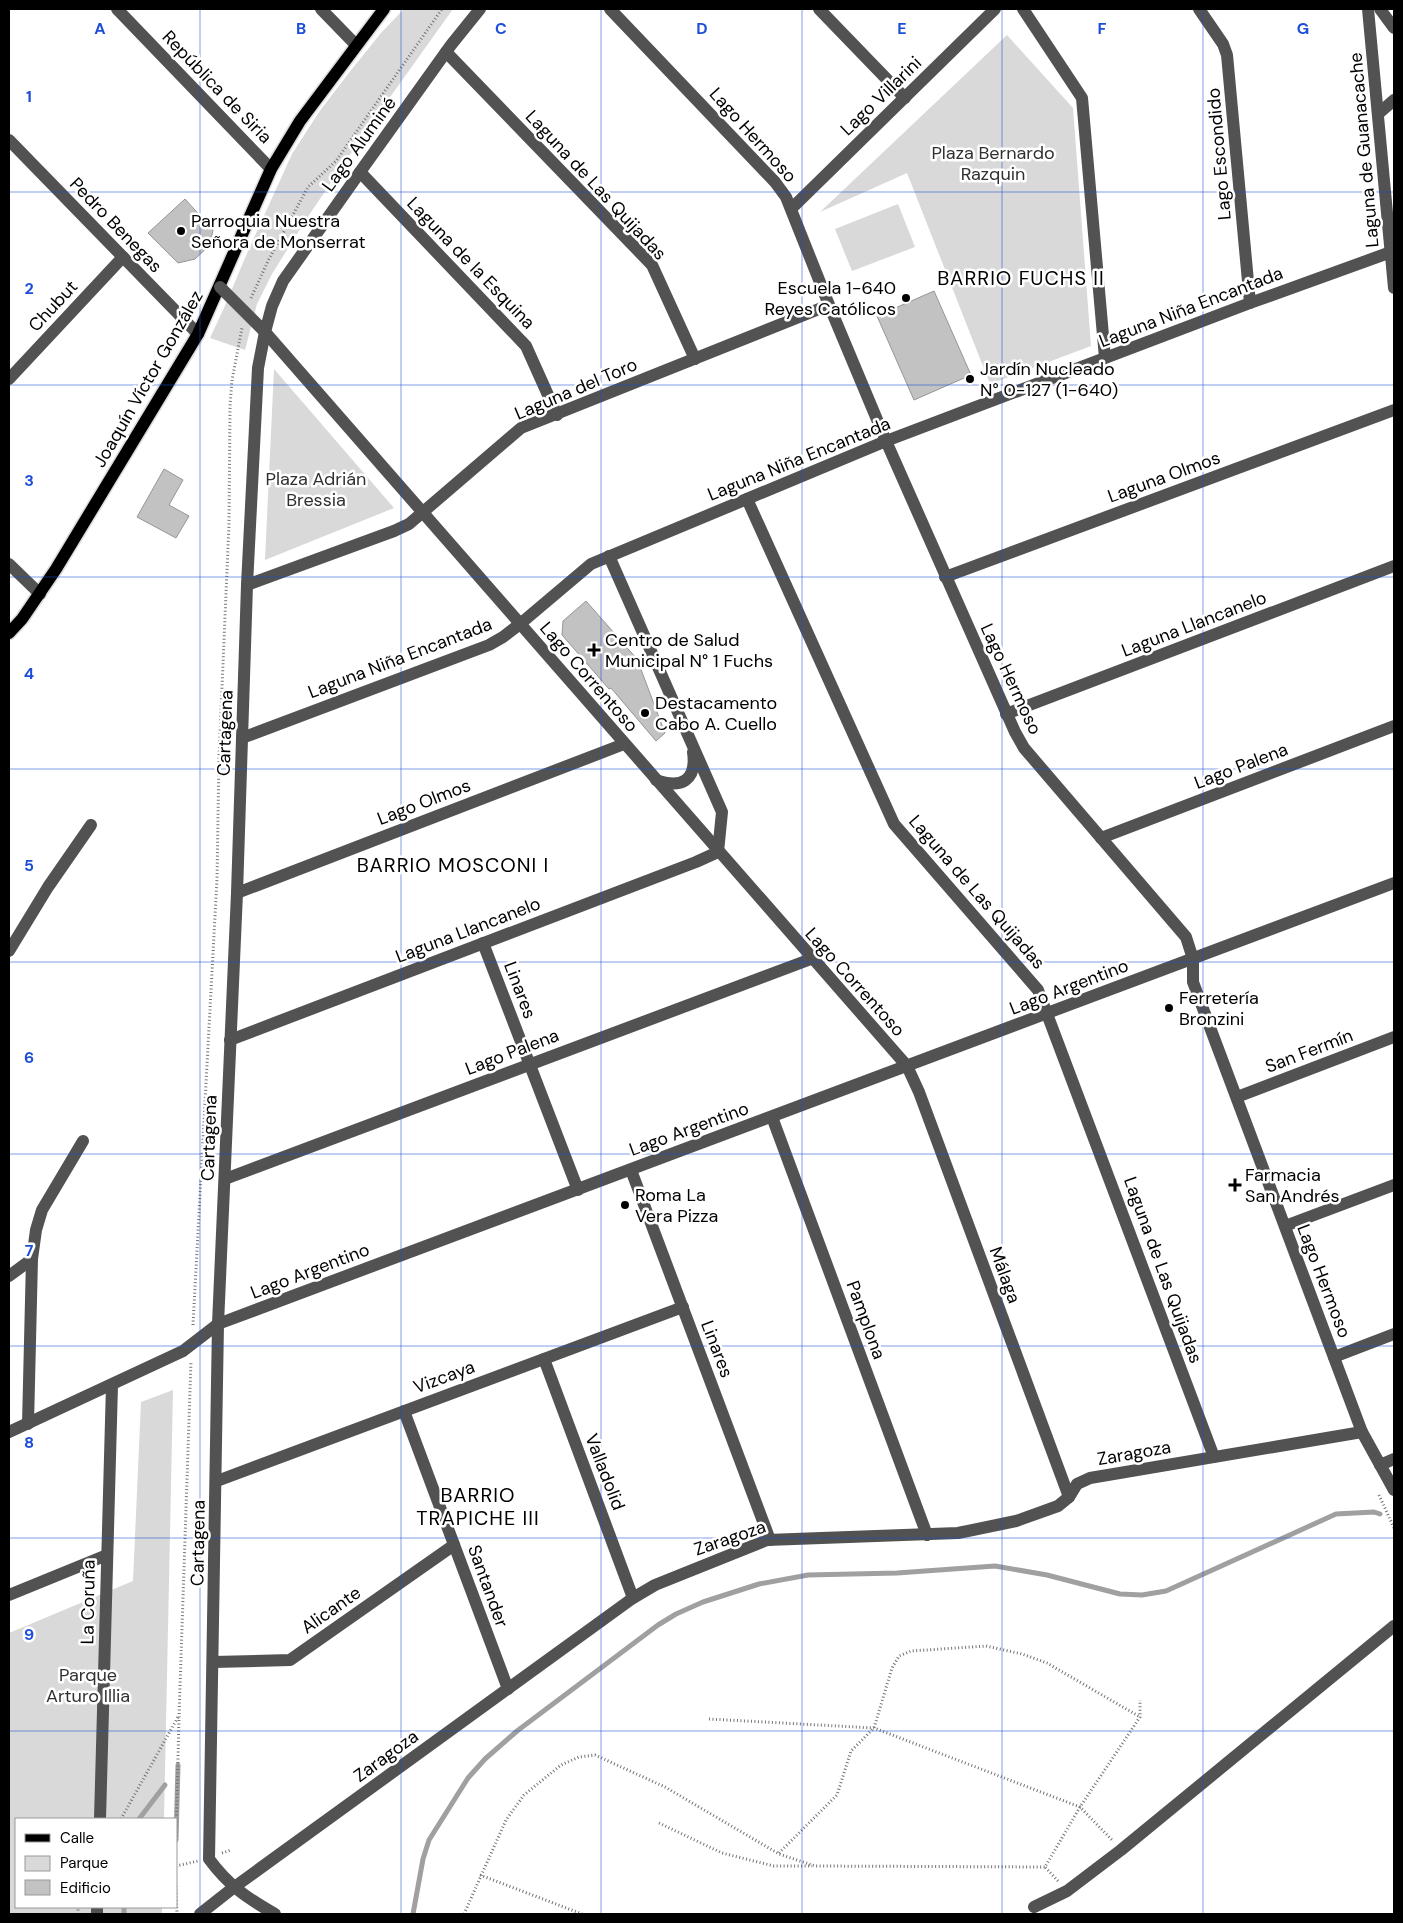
<svg xmlns="http://www.w3.org/2000/svg" width="1403" height="1923" font-family="'DM Sans',sans-serif">
  <style>
    .green { fill: #d9d9d9 }
    .lines { fill: none; stroke-linecap: round; stroke-linejoin: round }
    .stream { stroke: #a0a0a0; stroke-width: 5 }
    .building { fill: #c2c2c2; stroke: #969696 }
    .major-casing { stroke: #dbdbdb; stroke-width: 15 }
    .path { stroke: #747474; stroke-width: 3; stroke-dasharray: 1 2.5; stroke-linecap: butt }
    .minor { stroke: #525252; stroke-width: 12 }
    .major { stroke: #000; stroke-width: 12 }
    .minor-bridge { stroke: #525252; stroke-width: 12 }
    .grid { fill: none; stroke: #1d4ed8; stroke-width: 1; stroke-opacity: 0.55 }
    .poi-dot { fill: #000; stroke: #fff; stroke-width: 2 }
    .labels { text-anchor: middle; stroke-width: 5; stroke-linejoin: round; paint-order: stroke }
    .street-label { font-size: 18px; fill: #000; stroke: #fff }
    .park-label { font-size: 18px; fill: #303030; stroke: #fff }
    .poi-label { font-size: 18px; fill: #000; stroke: #fff; text-anchor: start }
    .quarter-label { font-size: 20px; letter-spacing: 1px; fill: #000; stroke: #fff }
    .grid-label { font-size: 16px; text-anchor: middle; font-weight: bold; fill: #1d4ed8; stroke: #fff; stroke-width: 5; stroke-linejoin: round; paint-order: stroke }
  </style>
  <rect width="100%" height="100%" fill="#fff"/>
  <g class="green">
    <path d="M 404,9 L 453,9 L 368,128 L 305,221 L 272,274 L 257,304 L 245,350 L 210,338 L 224,308 L 248,251 L 292,154 L 319,112 L 348,74 L 381,33 Z"/>
    <path d="M 1007,35 L 1073,108 L 1091,346 L 990,384 L 907,173 L 820,212 Z"/>
    <path d="M 898,204 L 915,247 L 852,271 L 835,229 Z"/>
    <path d="M 274,369 L 394,508 L 265,560 Z"/>
    <path d="M 173,1390 L 164,1819 L 16,1819 L 16,1907 L 162,1907 L 162,1914 L 9,1914 L 9,1633 L 133,1581 L 141,1402 Z"/>
  </g>
  <g class="lines">
    <g class="stream">
      <path d="M 139,1819 L 165,1785"/>
      <path d="M 176,1840 L 178,1765"/>
      <path d="M 124,1907 L 124,1914"/>
      <path d="M 413,1914 L 423,1859 L 429,1840 L 468,1778 L 485,1759 L 517,1731 L 658,1625 L 676,1614 L 703,1602 L 759,1584 L 808,1575 L 897,1573 L 995,1566 L 1047,1575 L 1120,1594 L 1142,1595 L 1166,1591 L 1336,1514 L 1374,1512 L 1380,1514"/>
    </g>
  </g>
  <g class="building">
    <path d="M 185,199 L 213,230 L 210,245 L 195,259 L 178,263 L 148,233 Z"/>
    <path d="M 934,291 L 971,375 L 914,400 L 877,316 Z"/>
    <path d="M 164,469 L 183,480 L 169,505 L 189,516 L 176,538 L 137,517 Z"/>
    <path d="M 586,601 L 637,659 L 665,733 L 656,741 L 611,688 L 609,689 L 562,635 L 563,621 Z"/>
  </g>
  <g class="lines">
    <g class="major-casing">
      <path id="major" d="M 9,633 L 22,619 L 56,569 L 198,334 L 271,169 L 300,121 L 384,9"/>
    </g>
    <g class="path">
      <path d="M 251,298 L 268,261 L 308,187 L 336,161 L 442,9"/>
      <path d="M 193,1325 L 217,879 L 219,757 L 229,524 L 230,406 L 232,380 L 242,328"/>
      <path d="M 1379,1495 L 1394,1528"/>
      <path d="M 709,1719 L 874,1728 L 1080,1807 L 1112,1840"/>
      <path d="M 121,1819 L 178,1717"/>
      <path d="M 659,1823 L 722,1853 L 774,1866 L 812,1866"/>
      <path d="M 176,1840 L 179,1717 L 191,1361"/>
      <path d="M 222,1853 L 231,1850"/>
      <path d="M 779,1853 L 837,1795 L 851,1751 L 874,1728 L 892,1668 L 899,1656 L 911,1651 L 986,1646 L 1022,1654 L 1047,1663 L 1140,1717"/>
      <path d="M 176,1866 L 198,1861"/>
      <path d="M 480,1875 L 582,1914"/>
      <path d="M 1058,1881 L 1045,1867 L 1080,1807 L 1140,1717 L 1140,1700"/>
      <path d="M 176,1886 L 177,1914"/>
      <path d="M 78,1914 L 78,1907"/>
      <path d="M 464,1914 L 506,1820 L 524,1795 L 561,1765 L 579,1757 L 595,1755 L 665,1787 L 779,1854 L 815,1866 L 1045,1867"/>
    </g>
    <g class="minor">
      <path d="M 117,9 L 271,169"/>
      <path d="M 321,9 L 356,45"/>
      <path d="M 610,9 L 775,182 L 786,197 L 829,305 L 886,441 L 1015,732 L 1024,748 L 1186,937 L 1193,959 L 1193,982 L 1362,1432 L 1394,1490"/>
      <path d="M 819,9 L 905,98"/>
      <path d="M 1023,9 L 1082,98 L 1105,358"/>
      <path d="M 1199,9 L 1223,44 L 1227,55 L 1250,303"/>
      <path d="M 1368,9 L 1394,288"/>
      <path d="M 1380,9 L 1394,28"/>
      <path d="M 446,52 L 652,265 L 695,359"/>
      <path d="M 1378,114 L 1394,100"/>
      <path d="M 9,140 L 198,334"/>
      <path d="M 360,172 L 526,346 L 557,415"/>
      <path d="M 792,208 L 995,9"/>
      <path d="M 265,332 L 907,1066 L 919,1092 L 1069,1497"/>
      <path d="M 9,379 L 123,257"/>
      <path d="M 747,499 L 894,824 L 1038,990 L 1214,1457"/>
      <path d="M 9,564 L 40,594"/>
      <path d="M 945,577 L 1394,410"/>
      <path d="M 247,585 L 394,531 L 409,524 L 521,428 L 829,305"/>
      <path d="M 1006,714 L 1394,566"/>
      <path d="M 242,738 L 489,645 L 503,637 L 520,624 L 591,564 L 886,441 L 1250,303 L 1391,252"/>
      <path d="M 656,780 C 681,789 697,781 693,752"/>
      <path d="M 1101,838 L 1394,726"/>
      <path d="M 237,893 L 624,744"/>
      <path d="M 483,943 L 578,1190"/>
      <path d="M 9,951 L 48,887 L 91,825"/>
      <path d="M 230,1040 L 696,862 L 718,852 L 722,812 L 609,556"/>
      <path d="M 1237,1097 L 1394,1037"/>
      <path d="M 772,1117 L 927,1535"/>
      <path d="M 631,1170 L 770,1540"/>
      <path d="M 225,1179 L 811,959"/>
      <path d="M 1285,1226 L 1394,1185"/>
      <path d="M 9,1276 L 32,1259"/>
      <path d="M 1334,1357 L 1394,1334"/>
      <path d="M 544,1359 L 633,1598"/>
      <path d="M 404,1411 L 508,1689"/>
      <path d="M 28,1424 L 32,1259 L 36,1230 L 42,1210 L 83,1141"/>
      <path d="M 9,1432 L 183,1351 L 218,1324 L 1394,883"/>
      <path d="M 1380,1465 L 1394,1459"/>
      <path d="M 217,1481 L 683,1307"/>
      <path d="M 9,1595 L 107,1555"/>
      <path d="M 213,1662 L 290,1660 L 454,1545"/>
      <path d="M 100,1819 L 112,1385"/>
      <path d="M 1034,1907 L 1067,1891 L 1121,1850 L 1394,1626"/>
      <path d="M 97,1914 L 97,1907"/>
      <path d="M 200,1914 L 233,1888 L 633,1598 L 655,1585 L 767,1540 L 958,1533 L 1016,1521 L 1058,1506 L 1069,1497 L 1077,1484 L 1090,1478 L 1362,1432"/>
      <path d="M 275,1914 C 247,1898 229,1886 209,1859 L 218,1324 L 237,893 L 247,585 L 258,368 L 265,332 L 272,306 L 283,281 L 360,172 L 451,45 L 480,9"/>
    </g>
    <use href="#major" class="major"/>
    <path class="minor-bridge" d="M 220,287 L 265,332"/>
  </g>
  <path class="grid" d="M 200,9 L 200,1914M 401,9 L 401,1914M 601,9 L 601,1914M 802,9 L 802,1914M 1002,9 L 1002,1914M 1203,9 L 1203,1914M 9,192 L 1394,192M 9,385 L 1394,385M 9,577 L 1394,577M 9,769 L 1394,769M 9,962 L 1394,962M 9,1154 L 1394,1154M 9,1346 L 1394,1346M 9,1538 L 1394,1538M 9,1731 L 1394,1731"/>
  <g class="poi-dot">
    <circle cx="181" cy="231" r="5"/>
    <circle cx="906" cy="298" r="5"/>
    <circle cx="970" cy="379" r="5"/>
    <path d="M591.5 642.5h5v5h5v5h-5v5h-5v-5h-5v-5h5z"/>
    <circle cx="645" cy="713" r="5"/>
    <circle cx="1169" cy="1008" r="5"/>
    <path d="M1232.5 1177.5h5v5h5v5h-5v5h-5v-5h-5v-5h5z"/>
    <circle cx="625" cy="1205" r="5"/>
  </g>
  <g class="labels">
    <g class="street-label">
      <text transform="translate(217 87) rotate(46)" y="6">República de Siria</text>
      <text transform="translate(881 96) rotate(-44)" y="6">Lago Villarini</text>
      <text transform="translate(753 135) rotate(48)" y="6">Lago Hermoso</text>
      <text transform="translate(359 144) rotate(-54)" y="6">Lago Aluminé</text>
      <text transform="translate(1364 150) rotate(-95)" y="6">Laguna de Guanacache</text>
      <text transform="translate(1219 154) rotate(-95)" y="6">Lago Escondido</text>
      <text transform="translate(596 185) rotate(47)" y="6">Laguna de Las Quijadas</text>
      <text transform="translate(116 225) rotate(46)" y="6">Pedro Benegas</text>
      <text transform="translate(471 263) rotate(46)" y="6">Laguna de la Esquina</text>
      <text transform="translate(53 306) rotate(-47)" y="6">Chubut</text>
      <text transform="translate(1191 307) rotate(-21)" y="6">Laguna Niña Encantada</text>
      <text transform="translate(148 379) rotate(-60)" y="6">Joaquín Víctor González</text>
      <text transform="translate(576 389) rotate(-23)" y="6">Laguna del Toro</text>
      <text transform="translate(799 459) rotate(-22)" y="6">Laguna Niña Encantada</text>
      <text transform="translate(1164 477) rotate(-20)" y="6">Laguna Olmos</text>
      <text transform="translate(1194 624) rotate(-21)" y="6">Laguna Llancanelo</text>
      <text transform="translate(400 658) rotate(-21)" y="6">Laguna Niña Encantada</text>
      <text transform="translate(589 677) rotate(49)" y="6">Lago Correntoso</text>
      <text transform="translate(1011 679) rotate(65)" y="6">Lago Hermoso</text>
      <text transform="translate(225 733) rotate(-88)" y="6">Cartagena</text>
      <text transform="translate(1241 766) rotate(-21)" y="6">Lago Palena</text>
      <text transform="translate(424 802) rotate(-21)" y="6">Lago Olmos</text>
      <text transform="translate(977 892) rotate(49)" y="6">Laguna de Las Quijadas</text>
      <text transform="translate(468 930) rotate(-21)" y="6">Laguna Llancanelo</text>
      <text transform="translate(855 982) rotate(48)" y="6">Lago Correntoso</text>
      <text transform="translate(1069 987) rotate(-21)" y="6">Lago Argentino</text>
      <text transform="translate(520 990) rotate(69)" y="6">Linares</text>
      <text transform="translate(1309 1051) rotate(-21)" y="6">San Fermín</text>
      <text transform="translate(512 1052) rotate(-21)" y="6">Lago Palena</text>
      <text transform="translate(689 1129) rotate(-20)" y="6">Lago Argentino</text>
      <text transform="translate(209 1138) rotate(-88)" y="6">Cartagena</text>
      <text transform="translate(1163 1270) rotate(70)" y="6">Laguna de Las Quijadas</text>
      <text transform="translate(310 1271) rotate(-21)" y="6">Lago Argentino</text>
      <text transform="translate(1005 1275) rotate(70)" y="6">Málaga</text>
      <text transform="translate(1324 1281) rotate(69)" y="6">Lago Hermoso</text>
      <text transform="translate(866 1320) rotate(70)" y="6">Pamplona</text>
      <text transform="translate(717 1349) rotate(69)" y="6">Linares</text>
      <text transform="translate(444 1377) rotate(-20)" y="6">Vizcaya</text>
      <text transform="translate(1134 1453) rotate(-10)" y="6">Zaragoza</text>
      <text transform="translate(605 1472) rotate(69)" y="6">Valladolid</text>
      <text transform="translate(730 1538) rotate(-19)" y="6">Zaragoza</text>
      <text transform="translate(198 1543) rotate(-89)" y="6">Cartagena</text>
      <text transform="translate(488 1586) rotate(70)" y="6">Santander</text>
      <text transform="translate(88 1602) rotate(-89)" y="6">La Coruña</text>
      <text transform="translate(331 1610) rotate(-35)" y="6">Alicante</text>
      <text transform="translate(386 1756) rotate(-36)" y="6">Zaragoza</text>
    </g>
    <g class="park-label">
      <text x="993" y="159">Plaza Bernardo<tspan x="993" dy="21">Razquin</tspan></text>
      <text x="316" y="485">Plaza Adrián<tspan x="316" dy="21">Bressia</tspan></text>
      <text x="88" y="1681">Parque<tspan x="88" dy="21">Arturo Illia</tspan></text>
    </g>
    <g class="poi-label">
      <text x="191" y="227">Parroquia Nuestra<tspan x="191" dy="21">Señora de Monserrat</tspan></text>
      <text x="896" y="294" text-anchor="end">Escuela 1-640<tspan x="896" dy="21">Reyes Católicos</tspan></text>
      <text x="980" y="375">Jardín Nucleado<tspan x="980" dy="21">N° 0-127 (1-640)</tspan></text>
      <text x="605" y="646">Centro de Salud<tspan x="605" dy="21">Municipal N° 1 Fuchs</tspan></text>
      <text x="655" y="709">Destacamento<tspan x="655" dy="21">Cabo A. Cuello</tspan></text>
      <text x="1179" y="1004">Ferretería<tspan x="1179" dy="21">Bronzini</tspan></text>
      <text x="1245" y="1181">Farmacia<tspan x="1245" dy="21">San Andrés</tspan></text>
      <text x="635" y="1201">Roma La<tspan x="635" dy="21">Vera Pizza</tspan></text>
    </g>
    <g class="quarter-label">
      <text x="1021" y="285">BARRIO FUCHS II</text>
      <text x="453" y="872">BARRIO MOSCONI I</text>
      <text x="478" y="1502">BARRIO<tspan x="478" dy="23">TRAPICHE III</tspan></text>
    </g>
  </g>
  <g class="grid-label">
    <text x="100" y="34">A</text>
    <text x="301" y="34">B</text>
    <text x="501" y="34">C</text>
    <text x="702" y="34">D</text>
    <text x="902" y="34">E</text>
    <text x="1102" y="34">F</text>
    <text x="1303" y="34">G</text>
    <text x="29" y="102">1</text>
    <text x="29" y="294">2</text>
    <text x="29" y="486">3</text>
    <text x="29" y="679">4</text>
    <text x="29" y="871">5</text>
    <text x="29" y="1063">6</text>
    <text x="29" y="1256">7</text>
    <text x="29" y="1448">8</text>
    <text x="29" y="1640">9</text>
  </g>
  <rect width="1403" height="1923" fill="none" stroke="#000000" stroke-width="20"/>
  <rect x="15" y="1818" width="162" height="90" fill="#ffffff" stroke="#999999"/>
  <rect x="25" y="1834" width="25" height="8" fill="#000000" stroke="#999999"/>
  <text x="60" y="1843" font-size="15" fill="#000000">Calle</text>
  <rect x="25" y="1856" width="25" height="15" fill="#d9d9d9" stroke="#999999"/>
  <text x="60" y="1868" font-size="15" fill="#000000">Parque</text>
  <rect x="25" y="1880" width="25" height="15" fill="#c2c2c2" stroke="#999999"/>
  <text x="60" y="1893" font-size="15" fill="#000000">Edificio</text>
</svg>
